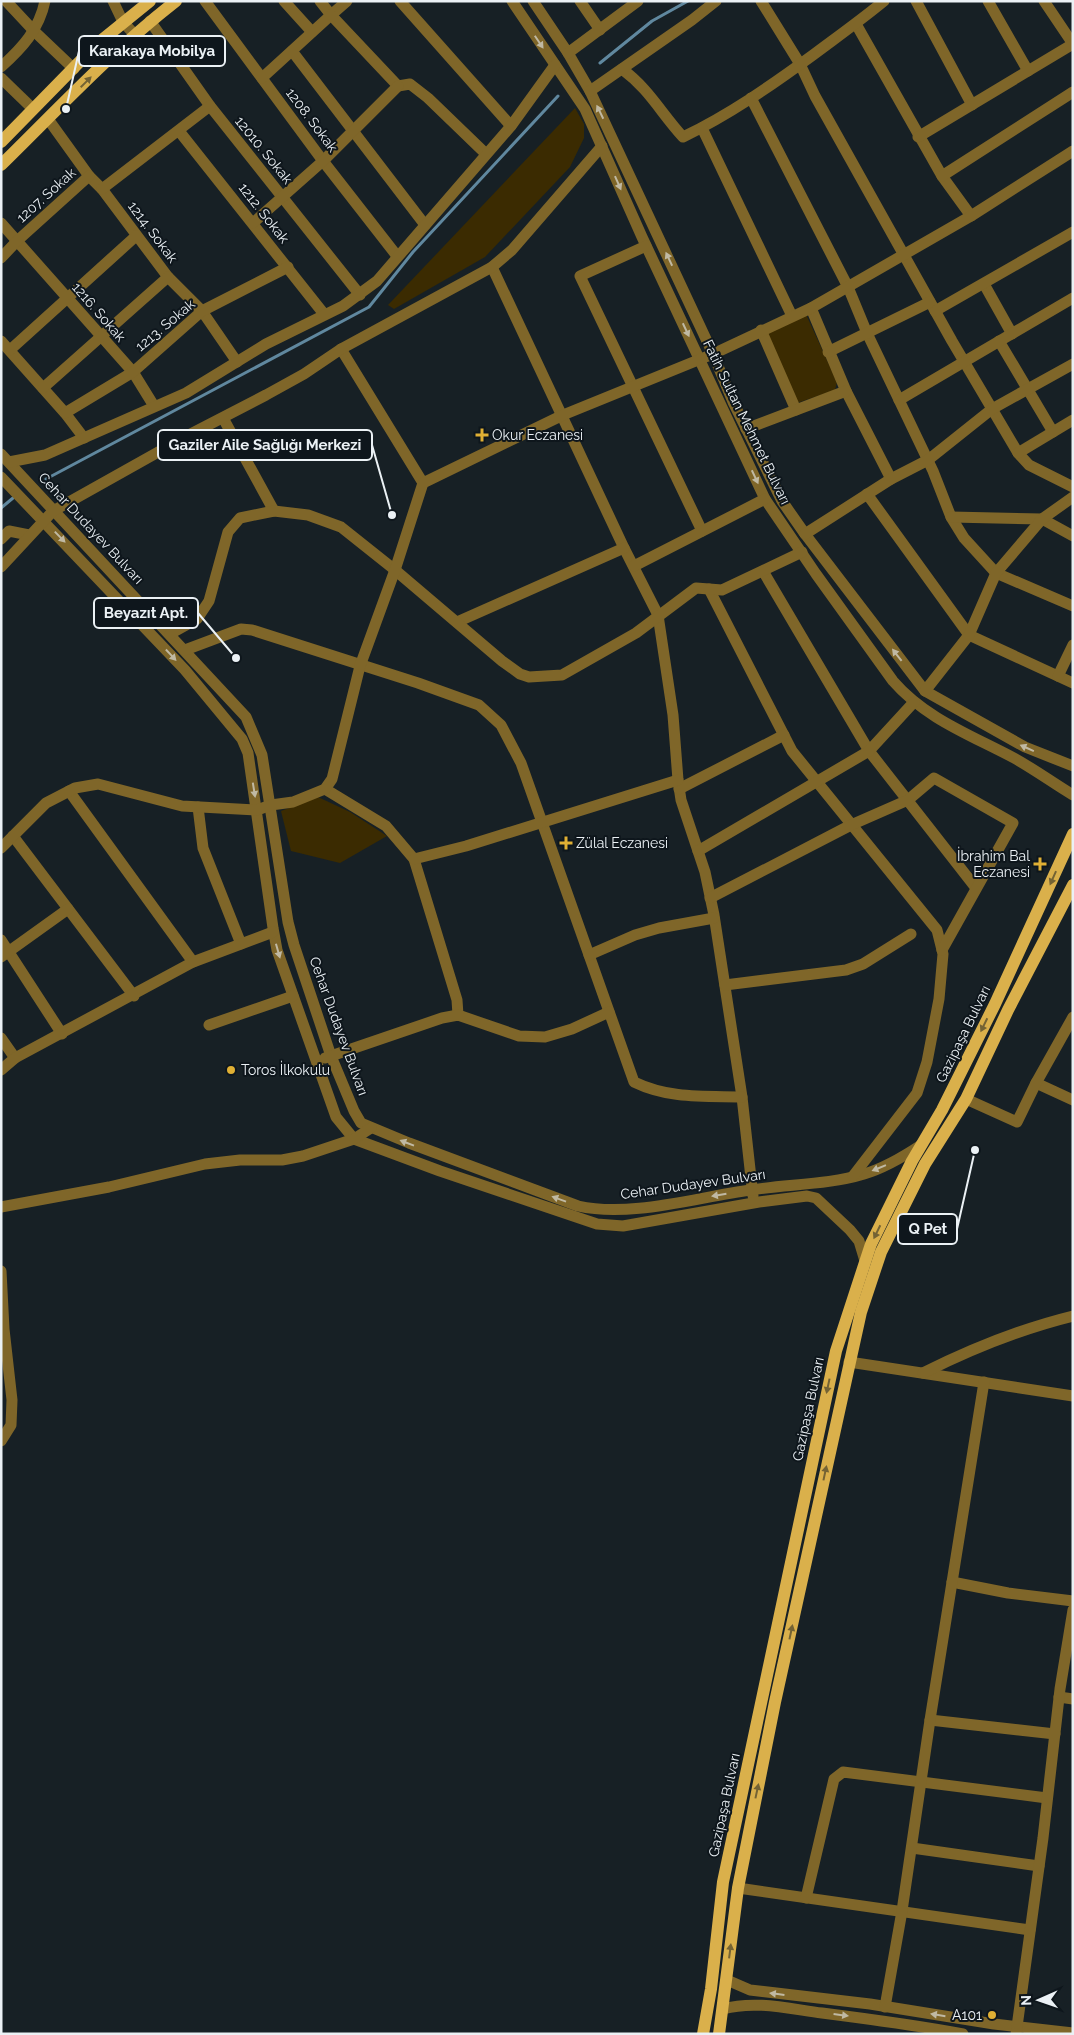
<svg xmlns="http://www.w3.org/2000/svg" width="1074" height="2035" font-family="Raleway,sans-serif">
  <style>
    .green { fill: #3b2b01 }
    .lines { fill: none; stroke-linecap: round; stroke-linejoin: round }
    .stream { stroke: #60889f; stroke-width: 3 }
    .minor { stroke: #7f6629; stroke-width: 11 }
    .major { stroke: #dab04b; stroke-width: 12 }
    .oneway { fill: #c0b9a3 }
    .oneway2 { fill: #746334 }
    .poi-dot { fill: #e0b034; stroke: #0e161c; stroke-width: 2 }
    .labels { text-anchor: middle; stroke-width: 4; stroke-linejoin: round; paint-order: stroke }
    .street-label { font-size: 14px; fill: #ebf1f5; stroke: #0e161c }
    .poi-label { font-size: 14px; fill: #ebf1f5; stroke: #0e161c; text-anchor: start }
    .leader { fill: none; stroke: #ebf1f5; stroke-width: 2 }
    .callout-dot { fill: #ebf1f5; stroke: #0e161c; stroke-width: 2 }
    .callout { fill: #0e161c; stroke: #ebf1f5; stroke-width: 2 }
    .callout-label { font-size: 15px; text-anchor: middle; font-weight: bold; fill: #ebf1f5 }
  </style>
  <rect width="100%" height="100%" fill="#172025"/>
  <g class="green">
    <path d="M 575,108 L 584,124 L 584,138 L 570,167 L 485,257 L 394,309 L 388,305 Z"/>
    <path d="M 804,310 L 837,382 L 835,390 L 797,403 L 764,330 Z"/>
    <path d="M 318,797 L 350,812 L 387,836 L 340,863 L 291,851 L 281,811 Z"/>
  </g>
  <g class="lines">
    <g class="stream">
      <path d="M 600,63 L 652,21 L 688,1"/>
      <path d="M 46,479 L 369,307 L 413,252 L 558,96"/>
      <path d="M 1,508 L 13,498"/>
    </g>
    <g class="minor">
      <path d="M 6,1 L 34,31 L 74,69"/>
      <path d="M 113,1 L 123,22 L 135,35"/>
      <path d="M 205,1 L 323,161 L 397,256"/>
      <path d="M 284,1 L 312,32"/>
      <path d="M 320,1 L 331,15 L 347,1"/>
      <path d="M 400,1 L 511,126"/>
      <path d="M 512,1 L 585,109 L 642,237 L 765,499 L 816,574 L 893,681 C 926,719 971,735 1014,758 C 1034,769 1053,783 1073,795"/>
      <path d="M 533,1 L 568,53 L 590,91 L 713,354 L 733,402 L 782,501 L 805,534 L 925,691 L 1025,747 L 1073,766"/>
      <path d="M 580,1 L 600,30"/>
      <path d="M 761,1 L 800,64 L 815,96 L 952,341 L 1018,453 L 1029,465 L 1073,487"/>
      <path d="M 916,1 L 972,105"/>
      <path d="M 988,1 L 1028,71"/>
      <path d="M 1044,1 L 1073,44"/>
      <path d="M 150,21 L 210,106 L 360,295"/>
      <path d="M 856,24 L 942,176 L 971,216"/>
      <path d="M 292,51 L 425,225"/>
      <path d="M 568,53 L 638,1"/>
      <path d="M 1,67 C 22,48 39,30 45,1"/>
      <path d="M 622,69 C 649,89 661,113 683,137 C 729,115 772,85 813,55 C 837,37 861,20 884,1"/>
      <path d="M 1,78 L 33,109"/>
      <path d="M 262,78 L 331,15 L 398,86"/>
      <path d="M 398,86 L 410,84 L 428,98 L 486,154"/>
      <path d="M 590,91 L 692,20 L 716,1"/>
      <path d="M 751,98 L 848,287 L 867,333 L 933,471 L 951,517 L 964,538 L 996,573 L 1073,606"/>
      <path d="M 48,119 L 89,176 L 102,189 L 168,277 L 202,311 L 237,362"/>
      <path d="M 702,128 L 792,316"/>
      <path d="M 179,131 L 324,314"/>
      <path d="M 918,137 L 1073,44"/>
      <path d="M 942,176 L 1073,92"/>
      <path d="M 102,189 L 210,106"/>
      <path d="M 1,223 L 133,372 L 154,406"/>
      <path d="M 253,223 L 323,161 L 398,86"/>
      <path d="M 646,246 L 580,276 L 702,531"/>
      <path d="M 1,258 L 17,241 L 89,176"/>
      <path d="M 492,267 L 624,548 L 658,615 L 673,715 L 678,780 L 681,800 L 705,872 L 714,915 L 742,1097 L 753,1196"/>
      <path d="M 984,284 L 1012,334"/>
      <path d="M 811,308 L 846,391 L 891,479"/>
      <path d="M 935,311 L 1073,232"/>
      <path d="M 761,330 L 796,410"/>
      <path d="M 1,341 L 65,413 L 84,438"/>
      <path d="M 999,341 L 1053,432"/>
      <path d="M 341,349 L 423,483"/>
      <path d="M 10,350 L 136,236"/>
      <path d="M 828,352 L 930,302"/>
      <path d="M 43,388 L 168,277"/>
      <path d="M 899,400 L 1073,298"/>
      <path d="M 65,413 L 133,372 L 202,311 L 288,267"/>
      <path d="M 223,418 L 274,511"/>
      <path d="M 746,429 L 846,391"/>
      <path d="M 1018,453 L 1073,420"/>
      <path d="M 1,454 L 246,717 L 262,755 L 288,922 L 294,945 L 331,1056 L 354,1111 L 361,1123 L 409,1143 L 578,1206 C 631,1218 697,1197 751,1190 C 788,1184 828,1185 864,1174 C 885,1168 903,1157 921,1145"/>
      <path d="M 9,462 L 45,455 L 186,393 L 266,344 L 343,306 L 377,281 L 511,126 L 555,65"/>
      <path d="M 1,477 L 185,670 L 242,739 L 248,753 L 273,928 L 277,950 L 336,1117 L 354,1139 L 440,1171 L 597,1224 L 623,1226 L 759,1202 L 807,1196 L 816,1198 L 850,1230 L 859,1241 L 865,1261"/>
      <path d="M 867,494 L 969,635 L 1073,683"/>
      <path d="M 951,517 L 1042,519 L 1073,536"/>
      <path d="M 805,534 L 891,479 L 928,460 L 992,409 L 1073,364"/>
      <path d="M 1,539 L 9,531 L 29,535"/>
      <path d="M 634,566 L 765,499"/>
      <path d="M 1,567 L 53,511 L 185,437 L 266,395 L 304,374 L 341,349 L 492,267 L 512,250 L 602,146"/>
      <path d="M 763,571 L 869,751 L 976,888"/>
      <path d="M 709,589 L 792,751 L 937,930 L 943,954 L 939,999 L 927,1062 L 917,1093 L 853,1176"/>
      <path d="M 457,622 L 624,548"/>
      <path d="M 170,634 L 197,619 L 209,601 L 228,532 L 240,518 L 274,511 L 308,515 L 341,527 L 395,570 L 502,661 L 520,674 L 529,677 L 562,675 L 636,633 L 696,588 L 722,590 L 802,552"/>
      <path d="M 185,650 L 241,629 L 252,630 L 418,683 L 479,705 L 501,725 L 521,763 L 634,1082 C 669,1099 704,1096 742,1097"/>
      <path d="M 1058,676 L 1073,645"/>
      <path d="M 925,691 L 969,635 L 996,573 L 1042,519 L 1073,497"/>
      <path d="M 325,789 L 386,826 L 414,859 L 457,1000 L 458,1015"/>
      <path d="M 679,789 L 784,735"/>
      <path d="M 69,791 L 193,962"/>
      <path d="M 198,807 L 203,848 L 241,944"/>
      <path d="M 13,836 L 134,996"/>
      <path d="M 1,848 L 46,803 L 75,788 L 98,784 L 182,806 L 257,810 L 271,805 L 293,802 L 325,789 L 332,779 L 360,666 L 395,570 L 423,483 L 563,415 L 713,354 L 811,308 L 971,216 L 1073,151"/>
      <path d="M 698,851 L 869,751 L 914,702"/>
      <path d="M 414,859 L 466,846 L 678,780"/>
      <path d="M 710,898 L 851,825 L 908,800 L 934,778 L 1013,823 L 942,950"/>
      <path d="M 1,940 L 62,1034"/>
      <path d="M 589,955 L 635,935 L 659,928 L 714,918"/>
      <path d="M 1,957 L 68,909"/>
      <path d="M 725,985 L 846,970 L 863,964 L 911,934"/>
      <path d="M 209,1025 L 293,996"/>
      <path d="M 1,1038 L 15,1058"/>
      <path d="M 325,1058 L 442,1018 L 458,1015 L 519,1036 L 545,1037 L 572,1029 L 609,1012"/>
      <path d="M 1,1070 L 15,1058 L 193,962 L 273,932"/>
      <path d="M 1036,1083 L 1073,1100"/>
      <path d="M 966,1099 L 1017,1122 L 1036,1083 L 1073,1017"/>
      <path d="M 1,1207 L 109,1187 L 205,1164 L 240,1160 L 282,1160 L 303,1156 L 354,1139 L 371,1128"/>
      <path d="M 1,1271 L 4,1329 L 12,1400 L 11,1425 L 1,1441"/>
      <path d="M 849,1362 L 1073,1396"/>
      <path d="M 923,1373 C 971,1349 1020,1329 1073,1316"/>
      <path d="M 952,1582 L 1008,1593 L 1073,1601"/>
      <path d="M 1059,1697 L 1073,1699"/>
      <path d="M 930,1720 L 1055,1734"/>
      <path d="M 912,1848 L 1039,1866"/>
      <path d="M 738,1888 L 1030,1930"/>
      <path d="M 806,1898 L 834,1779 L 843,1772 L 1047,1798"/>
      <path d="M 727,1980 L 750,1990 L 870,2004 L 994,2024 L 1073,2033"/>
      <path d="M 885,2007 L 902,1911 L 930,1720 L 984,1382"/>
      <path d="M 723,2009 C 755,2000 790,2009 822,2013 C 869,2019 916,2025 963,2034"/>
      <path d="M 1016,2034 L 1043,1838 L 1060,1689 L 1073,1610"/>
    </g>
    <g class="major">
      <path d="M 1,142 L 97,44 L 150,1"/>
      <path d="M 1,165 C 58,109 113,50 176,1"/>
      <path d="M 703,2034 L 711,1989 L 723,1882 L 836,1351 L 871,1244 L 912,1161 L 942,1110 L 995,1004 L 1073,834"/>
      <path d="M 719,2034 L 738,1888 L 775,1702 L 861,1312 L 881,1252 L 925,1164 L 966,1099 L 1008,1010 L 1073,885"/>
    </g>
  </g>
  <defs><path id="oneway-solid" d="M-6-.8H1V-3.2L6.5 0L1 3.2V.8H-6Z" transform="scale(1.25)"/></defs>
  <g class="oneway">
    <use href="#oneway-solid" transform="translate(539 42) rotate(56)"/>
    <use href="#oneway-solid" transform="translate(600 112) rotate(-116)"/>
    <use href="#oneway-solid" transform="translate(618 183) rotate(66)"/>
    <use href="#oneway-solid" transform="translate(669 259) rotate(-115)"/>
    <use href="#oneway-solid" transform="translate(686 330) rotate(65)"/>
    <use href="#oneway-solid" transform="translate(755 477) rotate(65)"/>
    <use href="#oneway-solid" transform="translate(60 537) rotate(46)"/>
    <use href="#oneway-solid" transform="translate(171 655) rotate(47)"/>
    <use href="#oneway-solid" transform="translate(897 655) rotate(-128)"/>
    <use href="#oneway-solid" transform="translate(1027 748) rotate(-156)"/>
    <use href="#oneway-solid" transform="translate(254 790) rotate(81)"/>
    <use href="#oneway-solid" transform="translate(278 951) rotate(74)"/>
    <use href="#oneway-solid" transform="translate(407 1143) rotate(-159)"/>
    <use href="#oneway-solid" transform="translate(879 1168) rotate(158)"/>
    <use href="#oneway-solid" transform="translate(719 1195) rotate(171)"/>
    <use href="#oneway-solid" transform="translate(559 1199) rotate(-160)"/>
    <use href="#oneway-solid" transform="translate(777 1994) rotate(-173)"/>
    <use href="#oneway-solid" transform="translate(841 2015) rotate(7)"/>
    <use href="#oneway-solid" transform="translate(938 2015) rotate(-171)"/>
  </g>
  <g class="oneway2">
    <use href="#oneway-solid" transform="translate(86 82) rotate(-45)"/>
    <use href="#oneway-solid" transform="translate(1053 878) rotate(114)"/>
    <use href="#oneway-solid" transform="translate(984 1025) rotate(116)"/>
    <use href="#oneway-solid" transform="translate(877 1232) rotate(116)"/>
    <use href="#oneway-solid" transform="translate(828 1386) rotate(102)"/>
    <use href="#oneway-solid" transform="translate(825 1473) rotate(-78)"/>
    <use href="#oneway-solid" transform="translate(791 1632) rotate(-78)"/>
    <use href="#oneway-solid" transform="translate(757 1791) rotate(-78)"/>
    <use href="#oneway-solid" transform="translate(730 1951) rotate(-83)"/>
  </g>
  <g class="poi-dot">
    <path d="M479.5 427.5h5v5h5v5h-5v5h-5v-5h-5v-5h5z"/>
    <path d="M563.5 835.5h5v5h5v5h-5v5h-5v-5h-5v-5h5z"/>
    <path d="M1037.5 856.5h5v5h5v5h-5v5h-5v-5h-5v-5h5z"/>
    <circle cx="231" cy="1070" r="5"/>
    <circle cx="992" cy="2015" r="5"/>
  </g>
  <g class="labels">
    <g class="street-label">
      <text transform="translate(312 120) rotate(53)" y="5">1208. Sokak</text>
      <text transform="translate(264 150) rotate(51)" y="5">12010. Sokak</text>
      <text transform="translate(46 195) rotate(-42)" y="5">1207. Sokak</text>
      <text transform="translate(264 213) rotate(52)" y="5">1212. Sokak</text>
      <text transform="translate(153 232) rotate(53)" y="5">1214. Sokak</text>
      <text transform="translate(99 312) rotate(49)" y="5">1216. Sokak</text>
      <text transform="translate(165 325) rotate(-40)" y="5">1213. Sokak</text>
      <text transform="translate(747 422) rotate(64)" y="5">Fatih Sultan Mehmet Bulvarı</text>
      <text transform="translate(91 528) rotate(47)" y="5">Cehar Dudayev Bulvarı</text>
      <text transform="translate(339 1026) rotate(70)" y="5">Cehar Dudayev Bulvarı</text>
      <text transform="translate(963 1034) rotate(-64)" y="5">Gazipaşa Bulvarı</text>
      <text transform="translate(693 1184) rotate(-8)" y="5">Cehar Dudayev Bulvarı</text>
      <text transform="translate(808 1409) rotate(-78)" y="5">Gazipaşa Bulvarı</text>
      <text transform="translate(724 1805) rotate(-78)" y="5">Gazipaşa Bulvarı</text>
    </g>
    <g class="poi-label">
      <text x="492" y="440">Okur Eczanesi</text>
      <text x="576" y="848">Zülal Eczanesi</text>
      <text x="1030" y="861" text-anchor="end">İbrahim Bal<tspan x="1030" dy="16">Eczanesi</tspan></text>
      <text x="241" y="1075">Toros İlkokulu</text>
      <text x="982" y="2020" text-anchor="end">A101</text>
    </g>
  </g>
  <path class="leader" d="M66 109L79 51M392 515L372 445M236 658L198 613M975 1150L957 1229"/>
  <g class="callout-dot">
    <circle cx="66" cy="109" r="5"/>
    <circle cx="392" cy="515" r="5"/>
    <circle cx="236" cy="658" r="5"/>
    <circle cx="975" cy="1150" r="5"/>
  </g>
  <g class="callout">
    <rect x="79" y="36" width="146" height="30" rx="5"/>
    <rect x="158" y="430" width="214" height="30" rx="5"/>
    <rect x="94" y="598" width="104" height="30" rx="5"/>
    <rect x="898" y="1214" width="59" height="30" rx="5"/>
  </g>
  <g class="callout-label">
    <text x="152" y="56">Karakaya Mobilya</text>
    <text x="265" y="450">Gaziler Aile Sağlığı Merkezi</text>
    <text x="146" y="618">Beyazıt Apt.</text>
    <text x="928" y="1234">Q Pet</text>
  </g>
  <rect width="1074" height="2035" fill="none" stroke="#ebf1f5" stroke-width="5"/>
  <g transform="translate(1039 2000) rotate(268)" stroke="#0e161c" stroke-width="4" paint-order="stroke">
  <path d="M0-4L9 19L0 12L-9 19Z" fill="#ebf1f5"/>
  <text y="-8" font-size="14" font-weight="bold" text-anchor="middle" fill="#ebf1f5">N</text>
  </g>
</svg>
